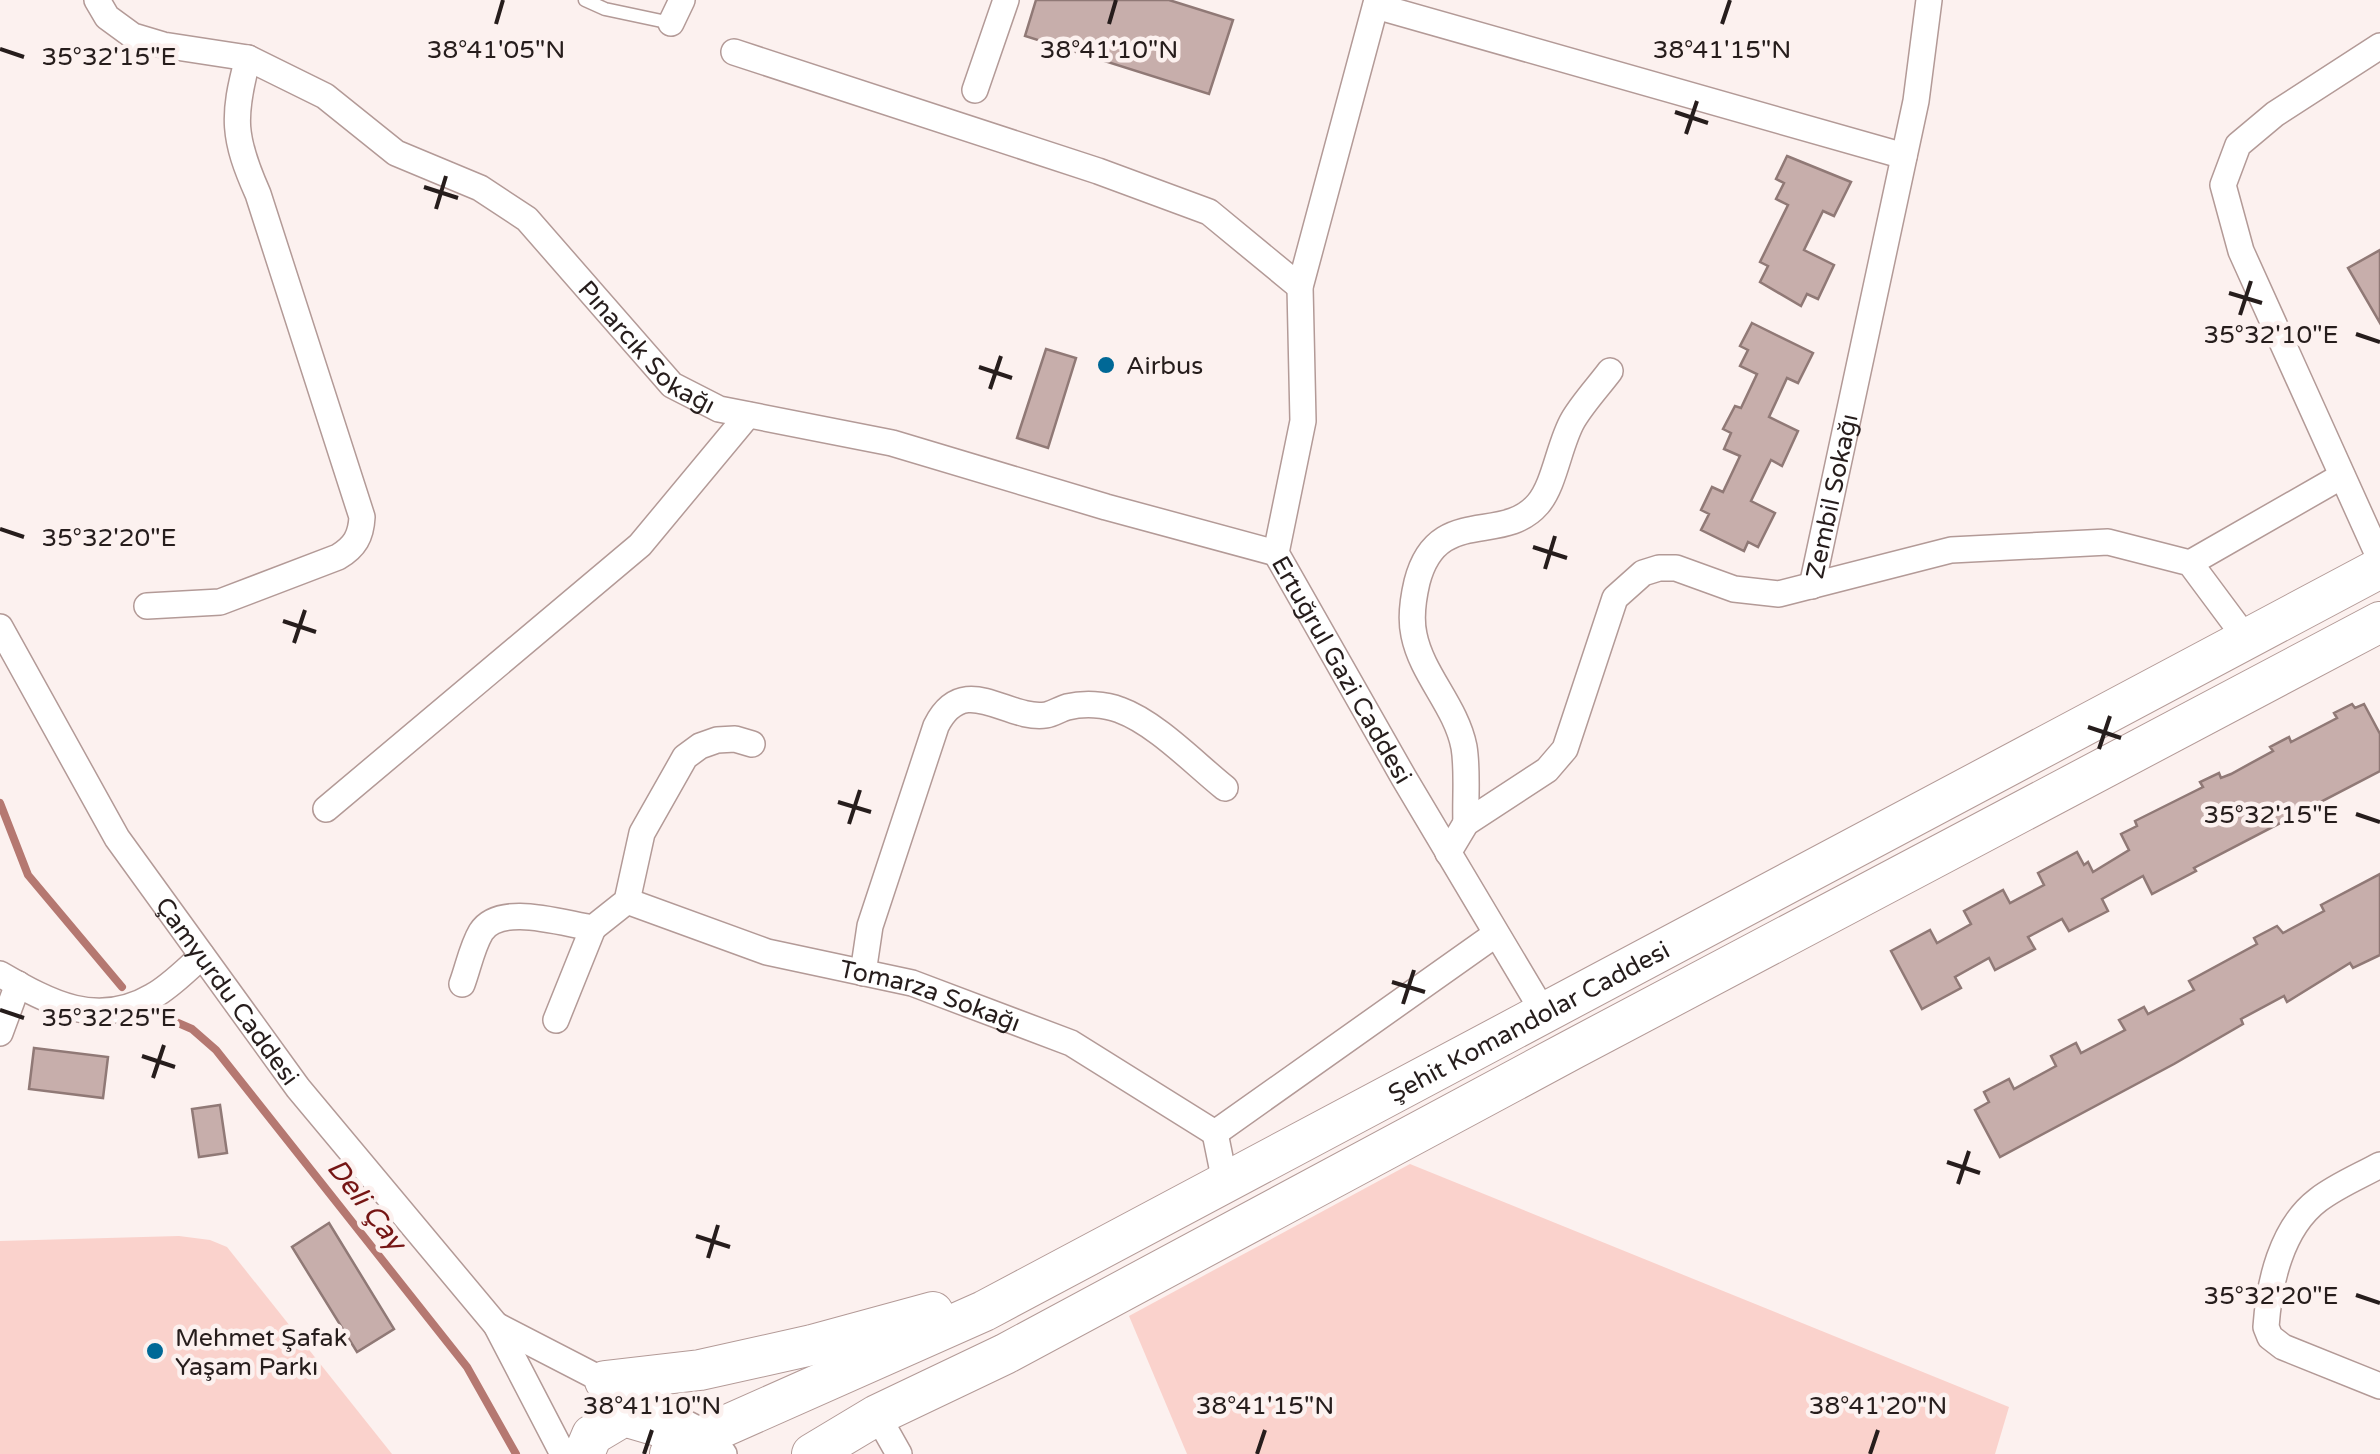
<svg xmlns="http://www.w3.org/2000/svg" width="2380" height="1454" font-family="'Varela Round',sans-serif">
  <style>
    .green { fill: #fad2cc }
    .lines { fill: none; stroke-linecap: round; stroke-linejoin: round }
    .stream { stroke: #b57871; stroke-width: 8 }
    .building { fill: #c7aeab; stroke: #907976; stroke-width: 2.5 }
    .lane-casing { stroke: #b39a97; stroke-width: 15 }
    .street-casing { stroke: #b39a97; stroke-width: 28 }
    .primary-casing { stroke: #b39a97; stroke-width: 42 }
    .lane { stroke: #fff; stroke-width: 12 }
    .street { stroke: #fff; stroke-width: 25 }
    .primary { stroke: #fff; stroke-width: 40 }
    .ticks { fill: none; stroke: #261d1c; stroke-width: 4 }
    .poi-dot { fill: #006896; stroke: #fcf1ef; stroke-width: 4 }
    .labels { text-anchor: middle; stroke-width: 9; stroke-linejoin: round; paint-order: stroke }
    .street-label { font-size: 25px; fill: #261d1c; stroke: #fcf1ef }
    .poi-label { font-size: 25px; fill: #261d1c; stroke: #fcf1ef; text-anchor: start }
    .water-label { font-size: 28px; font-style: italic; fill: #751514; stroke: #fcf1ef }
    .ticks-label { font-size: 25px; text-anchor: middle; fill: #261d1c; stroke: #fcf1ef; stroke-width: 9; stroke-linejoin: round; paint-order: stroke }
  </style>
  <rect width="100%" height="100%" fill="#fcf1ef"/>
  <g class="green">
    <path d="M 1410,1164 L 2009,1407 L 1995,1454 L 1187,1454 L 1129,1316 Z"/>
    <path d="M 179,1236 L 210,1240 L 227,1247 L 392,1454 L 0,1454 L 0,1241 Z"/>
  </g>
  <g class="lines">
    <g class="stream">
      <path d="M 0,803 L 28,875 L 122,987"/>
      <path d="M 153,1012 L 192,1029 L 216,1050 L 467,1367 L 516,1454"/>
    </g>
  </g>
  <g class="building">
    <path d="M 1036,0 L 1169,0 L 1233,20 L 1209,94 L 1025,36 Z"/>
    <path d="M 1787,156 L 1851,182 L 1834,216 L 1823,211 L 1804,250 L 1834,265 L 1818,299 L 1807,294 L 1801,306 L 1760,282 L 1768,266 L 1760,262 L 1788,205 L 1776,199 L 1784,183 L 1776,179 Z"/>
    <path d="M 2380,250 L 2380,323 L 2348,268 Z"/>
    <path d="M 1752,323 L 1813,353 L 1798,383 L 1787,378 L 1769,417 L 1798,431 L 1782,466 L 1771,460 L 1751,501 L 1775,513 L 1758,547 L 1748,542 L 1744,551 L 1701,530 L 1709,514 L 1701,510 L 1712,487 L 1723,492 L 1740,456 L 1724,449 L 1731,433 L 1723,429 L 1735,406 L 1741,408 L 1757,374 L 1740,366 L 1748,350 L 1740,346 Z"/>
    <path d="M 1046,349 L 1076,358 L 1048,448 L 1017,438 Z"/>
    <path d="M 2352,704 L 2355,708 L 2364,704 L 2380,734 L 2380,771 L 2194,868 L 2196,871 L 2152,894 L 2143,876 L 2102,899 L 2108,911 L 2069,931 L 2062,919 L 2028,937 L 2035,949 L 1995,970 L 1989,958 L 1955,977 L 1961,988 L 1922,1009 L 1891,951 L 1930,930 L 1937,943 L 1971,924 L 1964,911 L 2003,890 L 2010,903 L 2044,885 L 2038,873 L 2077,852 L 2084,865 L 2088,862 L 2093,872 L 2129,850 L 2121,834 L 2137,826 L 2135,821 L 2203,787 L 2200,782 L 2219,773 L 2221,778 L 2231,774 L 2273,751 L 2270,747 L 2289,737 L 2291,742 L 2337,718 L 2334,713 Z"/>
    <path d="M 2380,874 L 2380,955 L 2353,968 L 2350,963 L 2287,1002 L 2284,996 L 2241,1019 L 2243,1024 L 2174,1064 L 2000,1157 L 1975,1110 L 1989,1102 L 1984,1092 L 2009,1079 L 2014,1089 L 2056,1066 L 2051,1056 L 2076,1043 L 2081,1053 L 2125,1030 L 2119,1020 L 2144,1007 L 2148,1014 L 2194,990 L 2189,981 L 2257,944 L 2254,938 L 2277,926 L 2283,933 L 2324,911 L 2321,905 Z"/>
    <path d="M 34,1048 L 108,1057 L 103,1098 L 29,1089 Z"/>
    <path d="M 220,1105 L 227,1153 L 199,1157 L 192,1109 Z"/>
    <path d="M 329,1223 L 394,1329 L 357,1352 L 292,1247 Z"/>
  </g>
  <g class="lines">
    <g class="lane-casing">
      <path id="lane" d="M 585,0 L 605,9 L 671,23"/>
    </g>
    <g class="street-casing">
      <g id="street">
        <path id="s1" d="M 97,0 L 107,17 L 133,36 L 163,45 L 248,58 L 325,96 L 396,153 L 480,188 L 527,219 L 672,385 L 719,409 L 892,443 L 1106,507 L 1276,553"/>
        <path id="s2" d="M 1377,0 L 1300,287 L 1303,421 L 1276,553 L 1404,778 L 1544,1013"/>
        <path d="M 1376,6 L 1904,156"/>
        <path d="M 671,23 L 682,0"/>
        <path d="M 2380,46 L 2275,114 L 2238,145 L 2223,185 L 2241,251 L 2380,559"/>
        <path d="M 734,52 L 1098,171 L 1209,212 L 1300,287"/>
        <path d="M 975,90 L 1006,0"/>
        <path d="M 2190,563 L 2342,476"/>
        <path id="s3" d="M 1812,586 L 1916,101 L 1929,0"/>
        <path d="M 147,606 L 220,602 L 338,557 C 355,547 361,536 362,517 L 258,194 C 233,138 232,117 248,58"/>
        <path id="s4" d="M 0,627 L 117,838 L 298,1088 L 496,1325 L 563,1454"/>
        <path d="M 326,809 L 640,545 L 748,415"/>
        <path d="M 1466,823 C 1465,799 1468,771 1464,747 C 1456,706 1422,675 1414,635 C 1410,617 1413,599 1417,582 C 1437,504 1502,546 1538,504 C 1555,484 1559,444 1573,420 C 1583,403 1598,387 1610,371"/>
        <path d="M 1448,853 L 1466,823 L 1547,770 L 1565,749 L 1615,598 L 1643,573 L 1659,568 L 1676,568 L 1734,589 L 1779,594 L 1951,550 L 2108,542 L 2190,563 L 2248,641"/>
        <path id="s5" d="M 627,901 L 767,952 L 912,983 L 1071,1043 L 1215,1133"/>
        <path d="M 863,973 L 870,926 L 936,726 C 964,670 1007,721 1046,715 C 1053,714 1060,709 1067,707 C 1084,703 1105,704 1120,710 C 1156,723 1195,764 1225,788"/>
        <path d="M 0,974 C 50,1003 97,1029 153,996 C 171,986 187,969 202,956"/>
        <path d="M 462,984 C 468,968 472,947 481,932 C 500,902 564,924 593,928 L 627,901 L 642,833 L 685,757 L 700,746 L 717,740 L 735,739 L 752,744"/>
        <path d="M 556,1020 L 593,928"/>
        <path d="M 0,1033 L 18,984"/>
        <path d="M 1215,1133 L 1496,934"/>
        <path d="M 1215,1133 L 1225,1182"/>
        <path d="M 2380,1165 C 2360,1176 2336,1186 2318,1200 C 2281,1228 2269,1284 2266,1327 L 2270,1337 L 2283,1347 L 2380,1386"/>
        <path d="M 496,1325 L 707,1434 L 724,1454"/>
        <path d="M 877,1415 L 899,1454"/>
      </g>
    </g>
    <g class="primary-casing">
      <g id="primary">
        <path d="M 605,1381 L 700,1370 L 812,1345 L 933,1312"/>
        <path d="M 584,1454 L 592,1435 L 624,1416 L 699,1438"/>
        <path id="s6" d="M 670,1454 L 707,1434 L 984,1311 L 2380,568"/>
        <path d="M 812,1454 L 877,1415 L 1005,1354 L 1573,1049 L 2380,622"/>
      </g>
    </g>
    <use href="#lane" class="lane"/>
    <use href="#street" class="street"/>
    <use href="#primary" class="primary"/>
  </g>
  <path class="ticks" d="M 496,24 L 503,0M 1109,24 L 1116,0M 1722,24 L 1730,0M 0,49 L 24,57M 1675,112 L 1708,123M 1686,134 L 1697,101M 424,187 L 458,198M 436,209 L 446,176M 2229,293 L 2262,303M 2240,315 L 2251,281M 2356,334 L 2380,342M 979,367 L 1012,378M 990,389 L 1001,356M 0,529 L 24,537M 1533,547 L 1567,558M 1545,569 L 1555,536M 283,621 L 316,632M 294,643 L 305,610M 2088,727 L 2121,738M 2099,749 L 2110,716M 838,802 L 871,812M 2356,814 L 2380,822M 849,824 L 860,790M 1392,982 L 1425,992M 1403,1004 L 1414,970M 0,1010 L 24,1018M 142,1056 L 175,1067M 153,1078 L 164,1045M 1947,1162 L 1980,1173M 1958,1184 L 1969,1151M 696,1236 L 730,1247M 708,1258 L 718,1225M 2356,1295 L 2380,1303M 644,1454 L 652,1430M 1257,1454 L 1265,1430M 1870,1454 L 1878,1430"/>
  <g class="poi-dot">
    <circle cx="1106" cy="365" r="10"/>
    <circle cx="155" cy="1351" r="10"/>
  </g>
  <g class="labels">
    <g class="street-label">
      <text dy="9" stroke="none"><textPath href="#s1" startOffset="670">Pınarcık Sokağı</textPath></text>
      <text dy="9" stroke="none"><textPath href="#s3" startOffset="92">Zembil Sokağı</textPath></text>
      <text dy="9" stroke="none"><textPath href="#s2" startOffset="700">Ertuğrul Gazi Caddesi</textPath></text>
      <text dy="9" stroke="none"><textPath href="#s4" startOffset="430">Çamyurdu Caddesi</textPath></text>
      <text dy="9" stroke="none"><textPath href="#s5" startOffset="318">Tomarza Sokağı</textPath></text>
      <text dy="9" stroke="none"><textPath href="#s6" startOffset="962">Şehit Komandolar Caddesi</textPath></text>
    </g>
    <g class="poi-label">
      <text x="1126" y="374">Airbus</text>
      <text x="175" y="1346">Mehmet Şafak<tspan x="175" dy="29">Yaşam Parkı</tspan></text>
    </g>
    <g class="water-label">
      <text transform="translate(367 1204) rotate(52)" y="10">Deli Çay</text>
    </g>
  </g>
  <g class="ticks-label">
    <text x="496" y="58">38°41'05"N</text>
    <text x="1109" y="58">38°41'10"N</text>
    <text x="1722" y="58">38°41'15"N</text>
    <text x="109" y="65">35°32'15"E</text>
    <text x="2271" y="343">35°32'10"E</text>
    <text x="109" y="546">35°32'20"E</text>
    <text x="2271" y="823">35°32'15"E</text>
    <text x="109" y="1026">35°32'25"E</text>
    <text x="2271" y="1304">35°32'20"E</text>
    <text x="652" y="1414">38°41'10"N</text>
    <text x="1265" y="1414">38°41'15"N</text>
    <text x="1878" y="1414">38°41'20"N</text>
  </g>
</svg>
